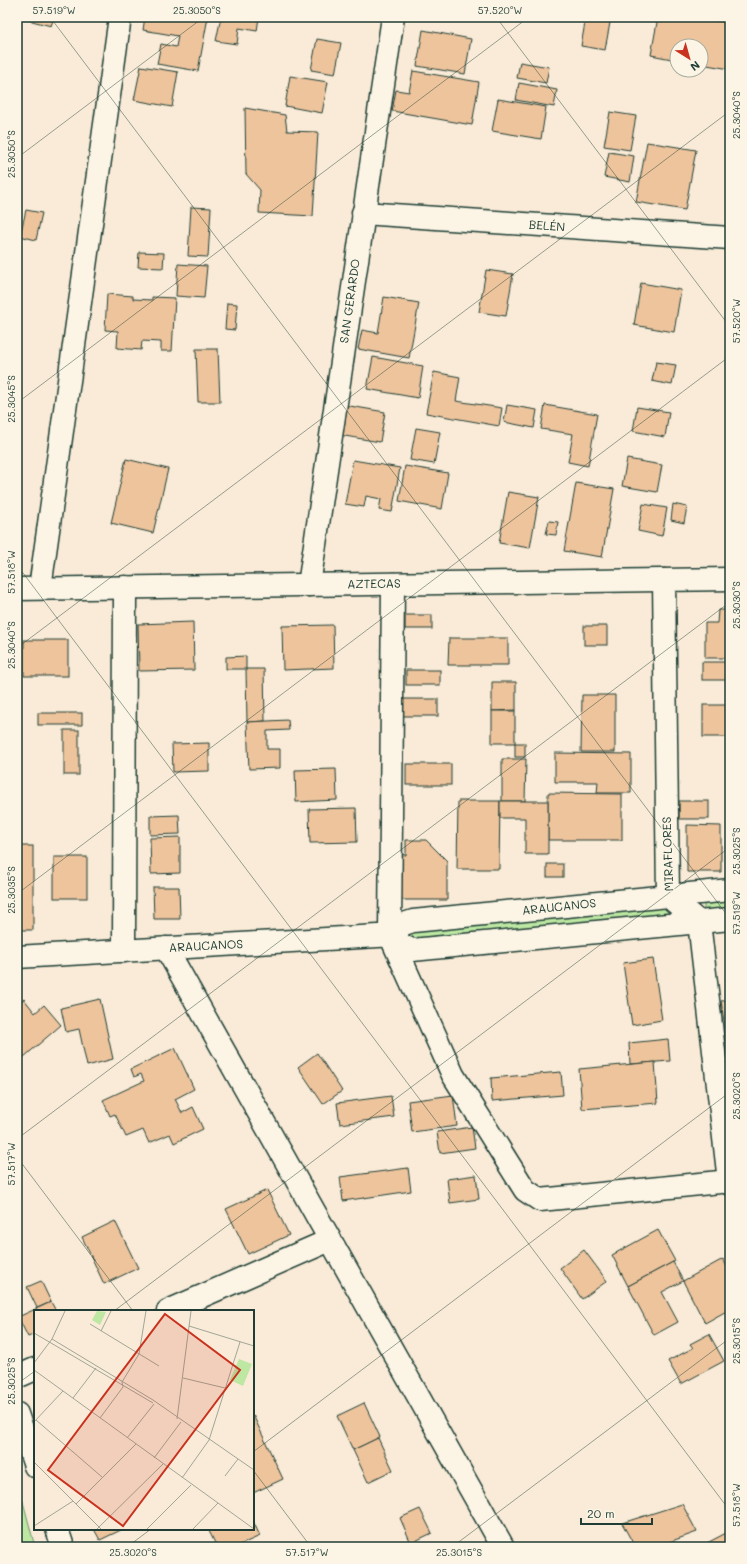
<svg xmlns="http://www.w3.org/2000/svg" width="747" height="1564" font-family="Mali,sans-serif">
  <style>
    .green { fill: #bde7a3; stroke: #6e926c }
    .building { fill: #eec49d; stroke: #1f3d34 }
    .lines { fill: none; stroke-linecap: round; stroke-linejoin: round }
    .minor-casing { stroke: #1f3d34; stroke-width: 25 }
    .minor { stroke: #fcf5e5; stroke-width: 22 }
    .ticks { fill: none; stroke: #1f3d34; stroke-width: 1; stroke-opacity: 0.45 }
    .labels { text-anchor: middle; stroke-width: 3; stroke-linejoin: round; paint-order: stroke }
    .street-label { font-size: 12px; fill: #1f3d34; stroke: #fcf5e5 }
    .inset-road { fill: none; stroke: #a2a596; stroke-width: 1 }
    .view { fill: #c8321e; fill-opacity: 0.15; stroke: #c8321e; stroke-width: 2 }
    .inset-edge { fill: none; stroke: #1f3d34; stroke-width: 2 }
    .neatline { fill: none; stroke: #1f3d34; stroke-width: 1.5 }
    .ticks-label { font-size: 10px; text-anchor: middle; fill: #1f3d34 }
  </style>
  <rect width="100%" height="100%" fill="#f9ebd7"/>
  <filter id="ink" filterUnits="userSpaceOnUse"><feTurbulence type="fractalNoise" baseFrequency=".025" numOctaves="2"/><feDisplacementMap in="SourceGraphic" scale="8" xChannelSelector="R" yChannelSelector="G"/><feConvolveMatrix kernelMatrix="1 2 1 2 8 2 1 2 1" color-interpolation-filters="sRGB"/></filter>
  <g filter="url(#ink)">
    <g class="green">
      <path d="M 730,900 L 730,911 L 705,912 L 704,910 L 704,904 L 707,902 Z"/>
      <path d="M 669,906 L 673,915 L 411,942 L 407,939 L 408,933 L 410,932 Z"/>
      <path d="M 17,1479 L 35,1547 L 17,1547 Z"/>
    </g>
    <g class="building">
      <path d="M 17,17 L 54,17 L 51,26 Z"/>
      <path d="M 145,17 L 208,17 L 198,71 L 157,64 L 161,44 L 176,47 L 178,36 L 143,30 Z"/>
      <path d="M 221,17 L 259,17 L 257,31 L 239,28 L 237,44 L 216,41 Z"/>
      <path d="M 586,17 L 611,17 L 605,50 L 581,46 Z"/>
      <path d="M 658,17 L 692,17 L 730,23 L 730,69 L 701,64 L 701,46 L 677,46 L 677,60 L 651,55 Z"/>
      <path d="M 423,30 L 471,39 L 465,74 L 417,66 Z"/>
      <path d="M 317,39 L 341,43 L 335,74 L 311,70 Z"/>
      <path d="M 520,62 L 549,67 L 546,83 L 517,78 Z"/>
      <path d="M 141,66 L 178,72 L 172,107 L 134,100 Z"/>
      <path d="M 413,71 L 479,82 L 472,125 L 392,111 L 396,90 L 409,92 Z"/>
      <path d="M 290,76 L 328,82 L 322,113 L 285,106 Z"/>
      <path d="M 519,83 L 557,90 L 554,107 L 516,100 Z"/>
      <path d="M 498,99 L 546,107 L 541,139 L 492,131 Z"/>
      <path d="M 245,108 L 285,115 L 287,131 L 318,132 L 313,216 L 259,213 L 260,190 L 246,174 Z"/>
      <path d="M 610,112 L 636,116 L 630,150 L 604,146 Z"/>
      <path d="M 647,142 L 696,150 L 685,210 L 636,202 Z"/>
      <path d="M 609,152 L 634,156 L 630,182 L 604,177 Z"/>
      <path d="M 191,207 L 211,208 L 208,257 L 188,256 Z"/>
      <path d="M 26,210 L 42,213 L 36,240 L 20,236 Z"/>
      <path d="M 139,252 L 164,253 L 163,268 L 138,267 Z"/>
      <path d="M 178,264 L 207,266 L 204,298 L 176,296 Z"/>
      <path d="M 486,270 L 513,274 L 506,316 L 479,312 Z"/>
      <path d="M 641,283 L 681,290 L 674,332 L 634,325 Z"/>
      <path d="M 107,294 L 133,296 L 133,299 L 152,300 L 152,297 L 175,298 L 172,351 L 161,351 L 161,342 L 142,341 L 141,350 L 117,348 L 118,331 L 105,330 Z"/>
      <path d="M 384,297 L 419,303 L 409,358 L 358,349 L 362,330 L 378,333 Z"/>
      <path d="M 227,303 L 237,304 L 235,330 L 225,329 Z"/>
      <path d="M 196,349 L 218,349 L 220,402 L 198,402 Z"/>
      <path d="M 373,357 L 423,366 L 418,398 L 367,389 Z"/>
      <path d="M 656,362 L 676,365 L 672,385 L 652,381 Z"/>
      <path d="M 434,372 L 460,377 L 456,401 L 502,408 L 499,426 L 426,413 Z"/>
      <path d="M 344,405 L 385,412 L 380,442 L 339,435 Z"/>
      <path d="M 507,405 L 537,410 L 534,428 L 504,422 Z"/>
      <path d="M 545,405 L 597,414 L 588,466 L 568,462 L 573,434 L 541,429 Z"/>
      <path d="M 637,407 L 669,412 L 665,437 L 633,431 Z"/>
      <path d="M 416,428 L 440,432 L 434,464 L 410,460 Z"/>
      <path d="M 126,459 L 168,469 L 153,533 L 111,523 Z"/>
      <path d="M 627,459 L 662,465 L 657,492 L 622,486 Z"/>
      <path d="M 353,460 L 400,468 L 392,512 L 379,510 L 381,499 L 366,496 L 364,507 L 345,504 Z"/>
      <path d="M 405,466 L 448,473 L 442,509 L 399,501 Z"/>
      <path d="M 576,483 L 614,489 L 602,557 L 564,551 Z"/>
      <path d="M 508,492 L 539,497 L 530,548 L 499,543 Z"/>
      <path d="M 643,504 L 667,508 L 662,536 L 638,531 Z"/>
      <path d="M 673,504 L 687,507 L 684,523 L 671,520 Z"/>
      <path d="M 549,521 L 558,522 L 556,535 L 546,534 Z"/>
      <path d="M 718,610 L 730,610 L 730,658 L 705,658 L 705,623 L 717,623 Z"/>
      <rect x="405" y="615" width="27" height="14"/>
      <path d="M 193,622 L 194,670 L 139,671 L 138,624 Z"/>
      <path d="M 333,625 L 334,668 L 283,670 L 282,626 Z"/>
      <rect x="584" y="626" width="23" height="19"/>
      <path d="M 449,638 L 508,638 L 508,665 L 448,665 Z"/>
      <rect x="24" y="640" width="44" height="36"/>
      <path d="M 246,656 L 246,669 L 226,669 L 226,657 Z"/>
      <rect x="702" y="662" width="28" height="18"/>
      <path d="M 246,669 L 264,669 L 265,721 L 247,722 Z"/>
      <rect x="406" y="670" width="34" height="15"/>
      <path d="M 492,682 L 516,682 L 516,710 L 492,711 Z"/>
      <path d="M 582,695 L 615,695 L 615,752 L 581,752 Z"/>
      <rect x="402" y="699" width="36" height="17"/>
      <rect x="703" y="705" width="27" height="32"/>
      <rect x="492" y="711" width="23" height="32"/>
      <rect x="38" y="713" width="44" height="12"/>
      <path d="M 288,720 L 289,730 L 267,731 L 267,749 L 280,749 L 280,768 L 249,769 L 247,722 Z"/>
      <rect x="64" y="730" width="15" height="45"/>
      <path d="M 209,743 L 209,771 L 173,772 L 172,744 Z"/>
      <rect x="515" y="743" width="10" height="14"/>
      <path d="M 555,753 L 631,754 L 631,793 L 597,793 L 598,782 L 555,782 Z"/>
      <path d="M 502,759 L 526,759 L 525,801 L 502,801 Z"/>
      <rect x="406" y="764" width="45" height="21"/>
      <path d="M 336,769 L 337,800 L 296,802 L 295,770 Z"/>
      <path d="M 548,793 L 622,794 L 622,840 L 548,840 Z"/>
      <path d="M 458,801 L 500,801 L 499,869 L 457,869 Z"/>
      <path d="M 500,801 L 548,801 L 548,854 L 525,854 L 525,818 L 500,818 Z"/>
      <rect x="679" y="801" width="30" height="18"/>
      <path d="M 356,808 L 357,842 L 310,843 L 309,809 Z"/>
      <path d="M 179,815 L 180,834 L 150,835 L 150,816 Z"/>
      <path d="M 687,825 L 721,826 L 721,872 L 687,872 Z"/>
      <path d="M 180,837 L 180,873 L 151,874 L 150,838 Z"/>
      <path d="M 406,840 L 426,840 L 447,861 L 447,900 L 397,900 L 398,854 L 406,855 Z"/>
      <rect x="17" y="846" width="16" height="84"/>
      <rect x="54" y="857" width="33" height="41"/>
      <rect x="547" y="864" width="16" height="13"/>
      <path d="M 153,887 L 179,887 L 180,919 L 154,919 Z"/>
      <path d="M 653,959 L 662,1020 L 632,1025 L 623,963 Z"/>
      <path d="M 24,999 L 35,1013 L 44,1005 L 61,1025 L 17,1063 L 17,1004 Z"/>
      <path d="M 100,999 L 113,1059 L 87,1066 L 79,1029 L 66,1032 L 61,1008 Z"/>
      <path d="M 730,1000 L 730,1028 L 725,1028 L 721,1001 Z"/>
      <path d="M 668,1039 L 670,1061 L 630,1064 L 629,1043 Z"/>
      <path d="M 175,1048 L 194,1089 L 175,1099 L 182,1113 L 193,1107 L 203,1129 L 174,1143 L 170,1134 L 149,1143 L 143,1130 L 126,1137 L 115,1114 L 110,1116 L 103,1100 L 144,1081 L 141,1074 L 134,1077 L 131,1069 Z"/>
      <path d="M 317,1053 L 342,1091 L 323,1104 L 298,1067 Z"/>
      <path d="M 655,1062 L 658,1103 L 582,1109 L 579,1069 Z"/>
      <path d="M 561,1072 L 563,1095 L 492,1101 L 491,1078 Z"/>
      <path d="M 453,1095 L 457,1126 L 412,1132 L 408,1101 Z"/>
      <path d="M 391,1096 L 394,1117 L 340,1124 L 337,1103 Z"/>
      <path d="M 472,1127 L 475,1148 L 440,1153 L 437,1132 Z"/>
      <path d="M 408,1168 L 411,1191 L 343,1201 L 340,1177 Z"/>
      <path d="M 476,1175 L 479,1199 L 450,1203 L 447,1179 Z"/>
      <path d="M 267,1190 L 289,1235 L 248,1254 L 226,1209 Z"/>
      <path d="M 115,1221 L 138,1268 L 104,1284 L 82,1237 Z"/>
      <path d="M 658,1230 L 675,1261 L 628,1286 L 612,1255 Z"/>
      <path d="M 584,1250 L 607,1281 L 582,1299 L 560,1268 Z"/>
      <path d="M 723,1259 L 730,1273 L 730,1309 L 705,1323 L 683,1281 Z"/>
      <path d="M 673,1262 L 683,1281 L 662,1292 L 678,1322 L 654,1335 L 628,1286 Z"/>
      <path d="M 41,1281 L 51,1302 L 37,1308 L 27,1287 Z"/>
      <path d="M 51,1302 L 56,1311 L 35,1311 L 35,1334 L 28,1337 L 18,1317 Z"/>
      <path d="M 709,1334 L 724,1361 L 681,1384 L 668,1361 L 693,1348 L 690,1344 Z"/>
      <path d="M 364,1403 L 380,1437 L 353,1450 L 337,1416 Z"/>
      <path d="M 253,1415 L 283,1479 L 253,1493 Z"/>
      <path d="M 378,1438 L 393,1470 L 368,1482 L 353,1450 Z"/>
      <path d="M 682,1504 L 697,1532 L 655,1547 L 635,1547 L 622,1523 Z"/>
      <path d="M 420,1509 L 432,1533 L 411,1543 L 400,1518 Z"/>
      <path d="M 253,1521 L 260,1536 L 235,1547 L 217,1547 L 208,1529 L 253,1529 Z"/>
      <path d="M 94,1529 L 121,1529 L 121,1530 L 100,1540 Z"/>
      <path d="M 730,1531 L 730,1547 L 709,1547 L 707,1543 Z"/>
    </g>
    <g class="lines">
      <g class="minor-casing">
        <g id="minor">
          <path d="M 363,213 L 730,238"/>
          <path d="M 664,580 L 668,896 L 699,922 L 729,1181 L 730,1184"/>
          <path d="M 393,584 L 390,935 L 453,1075 L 525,1190 L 540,1200 L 730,1181"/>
          <path d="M 309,585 L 393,17"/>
          <path d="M 40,588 L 120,17"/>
          <path d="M 17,589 L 730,579"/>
          <path d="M 395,935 L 401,925 L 413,921 L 730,890"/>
          <path d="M 395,935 L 401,945 L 412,950 L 730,919"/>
          <path d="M 166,948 L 503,1547"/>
          <path d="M 124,951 L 125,587"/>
          <path d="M 17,957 L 395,935"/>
          <path d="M 168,1311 L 330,1240"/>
          <path d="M 17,1377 L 35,1369"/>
          <path d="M 17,1414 L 35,1466"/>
          <path d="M 57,1529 L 63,1547"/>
        </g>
      </g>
      <use href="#minor" class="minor"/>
    </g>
  </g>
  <path class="ticks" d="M 50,17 L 730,919M 496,17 L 730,327M 17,158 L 204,17M 17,403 L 529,17M 17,565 L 730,1511M 17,648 L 730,111M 17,894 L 730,356M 17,1139 L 730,602M 17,1157 L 133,1311M 114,1311 L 730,847M 17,1384 L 35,1371M 253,1452 L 730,1092M 253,1470 L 311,1547M 127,1547 L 151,1529M 452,1547 L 730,1338"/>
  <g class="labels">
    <g class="street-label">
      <text transform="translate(547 226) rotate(4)" y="4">BELÉN</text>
      <text transform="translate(350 301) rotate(-82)" y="4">SAN GERARDO</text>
      <text transform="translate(374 584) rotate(-1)" y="4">AZTECAS</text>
      <text transform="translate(668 854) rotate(-92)" y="4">MIRAFLORES</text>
      <text transform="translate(559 907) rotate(-6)" y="4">ARAUCANOS</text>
      <text transform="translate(206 946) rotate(-3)" y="4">ARAUCANOS</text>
    </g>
  </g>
  <g transform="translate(34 1310)">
    <rect width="220" height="220" fill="#f9ebd7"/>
    <path d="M 63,1 L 72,2 L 66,15 L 58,10 ZM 205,49 L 218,54 L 209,76 L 196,70 Z" fill="#bde7a3"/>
    <path class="inset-road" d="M 56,14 L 125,56M 155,16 L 220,36M 67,21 L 77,1M 0,23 L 119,93M 18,29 L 119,90 L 220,160M 0,53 L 18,29 L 31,1M 0,60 L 220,219M 149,68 L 191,78M 39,88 L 62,58M 66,108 L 89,77 L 88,72 L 105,44 L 112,1M 143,109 L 157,1M 2,110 L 68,167M 0,112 L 29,81M 93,128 L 120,94M 120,148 L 147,112M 0,152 L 67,219M 191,166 L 204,149M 148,168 L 175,130 L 206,32M 42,194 L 102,134M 0,216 L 39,191M 63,219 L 129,154M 113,219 L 157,175M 159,219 L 184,193"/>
    <path class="view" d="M 131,4 L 206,60 L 89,216 L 14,160 Z"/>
    <rect width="220" height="220" class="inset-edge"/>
  </g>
  <rect width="747" height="1564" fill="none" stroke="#fcf5e5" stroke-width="44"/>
  <g transform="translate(689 58) rotate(143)"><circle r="19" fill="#fcf5e5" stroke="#a4ab9e"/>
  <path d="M0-3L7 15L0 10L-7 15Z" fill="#c8321e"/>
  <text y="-6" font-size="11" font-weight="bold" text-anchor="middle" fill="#1f3d34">N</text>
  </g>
  <path d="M581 1518v6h71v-6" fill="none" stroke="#1f3d34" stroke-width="2"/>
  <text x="587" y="1518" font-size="12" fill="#1f3d34" stroke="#fcf5e5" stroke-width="3" paint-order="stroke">20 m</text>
  <rect x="22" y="22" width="703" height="1520" class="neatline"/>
  <g class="ticks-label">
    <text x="54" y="14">57.519°W</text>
    <text x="197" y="14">25.3050°S</text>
    <text x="500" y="14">57.520°W</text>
    <text transform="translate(736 115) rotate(-90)" y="4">25.3040°S</text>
    <text transform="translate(11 154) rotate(-90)" y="4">25.3050°S</text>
    <text transform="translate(736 321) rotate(-90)" y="4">57.520°W</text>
    <text transform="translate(11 399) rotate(-90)" y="4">25.3045°S</text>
    <text transform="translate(11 572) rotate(-90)" y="4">57.518°W</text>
    <text transform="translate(736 605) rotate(-90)" y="4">25.3030°S</text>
    <text transform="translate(11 645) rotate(-90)" y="4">25.3040°S</text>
    <text transform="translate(736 851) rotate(-90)" y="4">25.3025°S</text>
    <text transform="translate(11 890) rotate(-90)" y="4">25.3035°S</text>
    <text transform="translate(736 913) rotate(-90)" y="4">57.519°W</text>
    <text transform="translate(736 1096) rotate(-90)" y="4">25.3020°S</text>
    <text transform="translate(11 1164) rotate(-90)" y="4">57.517°W</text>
    <text transform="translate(736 1341) rotate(-90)" y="4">25.3015°S</text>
    <text transform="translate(11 1381) rotate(-90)" y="4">25.3025°S</text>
    <text transform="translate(736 1505) rotate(-90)" y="4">57.518°W</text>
    <text x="133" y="1556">25.3020°S</text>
    <text x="307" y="1556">57.517°W</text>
    <text x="459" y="1556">25.3015°S</text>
  </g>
</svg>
